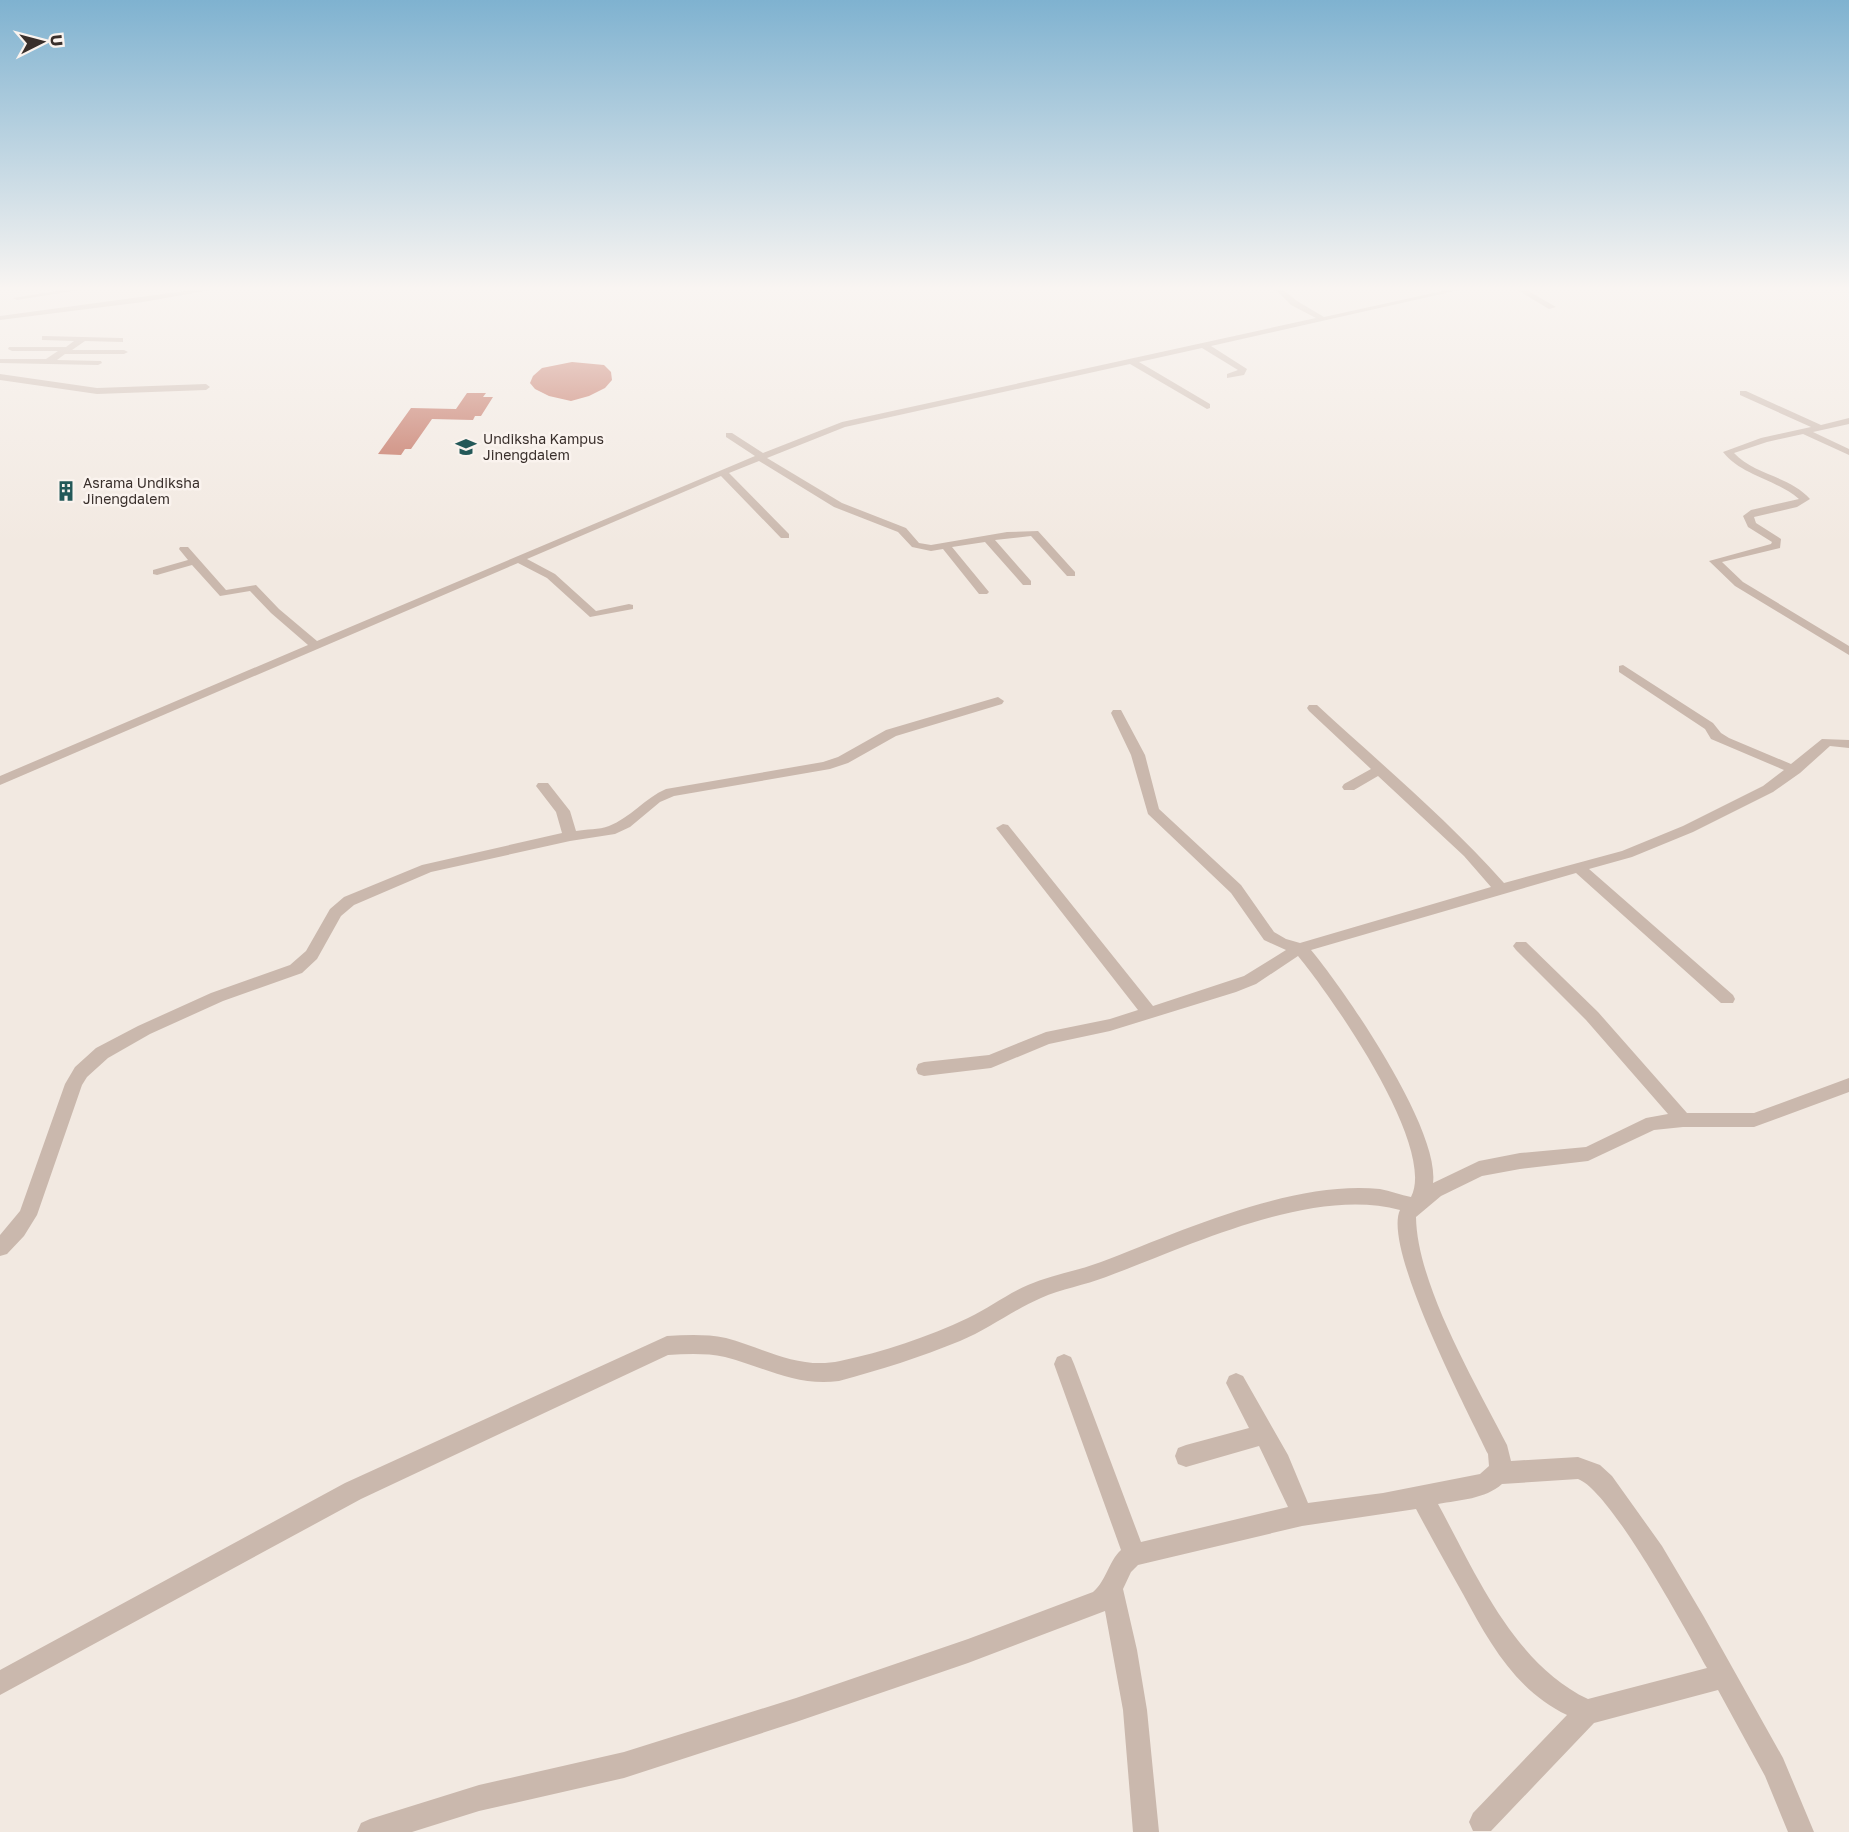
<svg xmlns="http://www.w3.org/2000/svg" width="1849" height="1832" font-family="'Golos Text',sans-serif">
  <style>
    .building { fill: #be6653 }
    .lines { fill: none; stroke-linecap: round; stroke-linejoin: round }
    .minor { fill: #cab8ad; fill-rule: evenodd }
    .labels { text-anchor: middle; stroke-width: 5; stroke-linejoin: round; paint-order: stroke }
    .far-poi-label { font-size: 14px; fill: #392f2b; stroke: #faf3ee; text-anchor: start }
  </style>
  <rect width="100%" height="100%" fill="#f2e9e1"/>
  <g class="building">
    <path d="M 572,362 L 604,365 L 611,372 L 612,380 L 605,388 L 589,396 L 571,401 L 549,396 L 535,389 L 530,383 L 533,376 L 542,368 Z"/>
    <path d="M 467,393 L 486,393 L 483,397 L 493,397 L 481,416 L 475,416 L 473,420 L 432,419 L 411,449 L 405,449 L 401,455 L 378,454 L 411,408 L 456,409 Z"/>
  </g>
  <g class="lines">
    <g class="minor">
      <path d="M 75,288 L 92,288 L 17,300 L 13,298 Z"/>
      <path d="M 207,288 L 222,288 L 143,302 L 0,320 L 0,316 Z"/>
      <path d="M 1274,288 L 1281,288 L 1297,301 L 1324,317 L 1456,288 L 1468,288 L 1211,346 L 1247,369 L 1244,375 L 1227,378 L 1227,374 L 1238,370 L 1202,348 L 1139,362 L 1210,404 L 1210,408 L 1207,409 L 1130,364 L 845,427 L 767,458 L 842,503 L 906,528 L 919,543 L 931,545 L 1007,532 L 1038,531 L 1075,572 L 1075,576 L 1067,576 L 1031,536 L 995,540 L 1031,581 L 1031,585 L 1023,585 L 985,542 L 952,547 L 989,592 L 987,594 L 979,594 L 943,549 L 931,551 L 912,547 L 898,532 L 834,507 L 759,461 L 729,473 L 789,534 L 789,538 L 781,538 L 721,476 L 527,559 L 555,574 L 596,611 L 629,604 L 633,605 L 633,609 L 590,617 L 547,578 L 518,563 L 0,785 L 0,776 L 308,645 L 271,613 L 250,591 L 220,596 L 192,565 L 157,575 L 153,574 L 153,570 L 188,560 L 179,549 L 180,547 L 188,547 L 226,590 L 256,585 L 279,609 L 317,641 L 755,456 L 726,437 L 726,433 L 732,433 L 763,453 L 842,422 L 1316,318 L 1291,305 Z"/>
      <path d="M 1514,288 L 1523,288 L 1556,307 L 1549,309 Z"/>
      <path d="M 1772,288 L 1781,288 L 1785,290 L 1781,292 Z"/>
      <path d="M 45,336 L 120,338 L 123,338 L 123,342 L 85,341 L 72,350 L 124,350 L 128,352 L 124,354 L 65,354 L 57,360 L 101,361 L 102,363 L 98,365 L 0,363 L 0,359 L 46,359 L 58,351 L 12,351 L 8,349 L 9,347 L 66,347 L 74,341 L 42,340 L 42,336 Z"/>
      <path d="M 0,374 L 97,388 L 206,384 L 210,387 L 206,390 L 97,394 L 0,380 Z"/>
      <path d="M 1740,391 L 1746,391 L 1821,425 L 1849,418 L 1849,424 L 1813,432 L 1849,449 L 1849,455 L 1803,434 L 1767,442 L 1734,453 C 1754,475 1790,476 1810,499 L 1797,507 L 1754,517 L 1756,523 L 1781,539 L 1780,548 L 1722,562 L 1743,582 L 1849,646 L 1849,655 L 1735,586 L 1709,561 L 1771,544 L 1772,542 L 1748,527 L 1743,516 L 1751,510 L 1799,499 C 1776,479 1742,476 1723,452 L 1761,438 L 1811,427 L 1740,395 Z"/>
      <path d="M 1623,665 L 1713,723 L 1721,733 L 1729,738 L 1791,764 L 1822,739 L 1849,740 L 1849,748 L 1830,746 L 1800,773 L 1773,792 L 1693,832 L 1632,857 L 1589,869 L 1733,995 L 1735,999 L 1733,1003 L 1721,1003 L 1576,873 L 1311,950 C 1346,992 1440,1129 1433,1183 L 1479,1161 L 1520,1153 L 1586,1147 L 1646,1118 L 1668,1114 L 1586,1020 L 1516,950 L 1513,946 L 1516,942 L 1526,942 L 1598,1012 L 1687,1113 L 1754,1113 L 1849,1078 L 1849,1092 L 1754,1127 L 1683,1127 L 1654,1130 L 1588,1161 L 1520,1169 L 1482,1176 L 1441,1196 L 1416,1217 C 1417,1285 1476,1384 1507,1445 L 1511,1461 L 1578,1457 L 1600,1465 L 1612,1476 L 1662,1546 L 1704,1617 L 1783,1758 L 1814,1832 L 1788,1832 L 1765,1776 L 1718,1690 L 1594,1723 L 1491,1831 L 1473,1831 L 1469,1822 L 1473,1813 L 1567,1715 C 1515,1690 1489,1642 1463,1594 C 1447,1566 1431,1537 1416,1509 L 1302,1526 L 1138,1565 L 1131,1572 L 1123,1589 L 1137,1650 L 1147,1710 L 1159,1832 L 1133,1832 L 1123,1710 L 1105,1611 L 968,1663 L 796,1722 L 624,1778 L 479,1811 L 412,1832 L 357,1832 L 361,1823 L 370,1819 L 479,1785 L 624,1752 L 796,1698 L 968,1639 L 1093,1592 C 1107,1580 1108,1562 1121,1550 L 1054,1364 L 1057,1357 L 1064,1354 L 1071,1357 L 1074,1364 L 1141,1542 L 1288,1507 L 1259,1446 L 1186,1467 L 1178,1464 L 1175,1456 L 1178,1448 L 1186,1445 L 1249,1428 L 1226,1383 L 1229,1376 L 1236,1373 L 1243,1376 L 1288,1455 L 1308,1503 L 1383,1493 L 1480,1474 L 1489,1466 L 1488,1454 C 1469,1414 1382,1248 1400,1210 C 1312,1186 1189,1246 1106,1277 C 1085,1285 1061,1289 1041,1298 C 1013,1310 989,1329 960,1341 C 921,1357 880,1370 839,1381 C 797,1387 764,1367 725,1357 C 706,1353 687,1354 668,1355 L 361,1499 L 0,1695 L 0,1670 L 345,1483 L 667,1336 C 687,1335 706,1334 726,1338 C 764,1348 799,1370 840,1361 C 883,1352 928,1337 968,1318 C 989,1308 1007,1294 1028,1285 C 1051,1275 1077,1271 1101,1262 C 1181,1231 1293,1180 1380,1189 C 1390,1191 1401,1195 1411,1197 C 1437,1147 1332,997 1298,956 L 1256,984 L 1236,992 L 1110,1031 L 1049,1044 L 991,1068 L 924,1076 L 918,1074 L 916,1069 L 918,1064 L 924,1062 L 989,1055 L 1046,1032 L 1110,1019 L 1138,1010 L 996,828 L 1003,824 L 1008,825 L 1153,1006 L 1244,976 L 1286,950 L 1264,940 L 1231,893 L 1148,814 L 1131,755 L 1111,713 L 1113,710 L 1121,710 L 1145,755 L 1159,809 L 1241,885 L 1274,932 L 1286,939 L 1300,943 L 1491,887 L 1464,856 L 1378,776 L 1354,790 L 1344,790 L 1342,787 L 1344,784 L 1371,769 L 1309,711 L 1307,708 L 1309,705 L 1317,705 C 1381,764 1446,818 1504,883 L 1622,851 L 1683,826 L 1763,786 L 1784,770 L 1711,739 L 1705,729 L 1619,672 L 1619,666 ZM 1578,1479 C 1611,1491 1687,1632 1707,1668 L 1588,1699 C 1514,1664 1476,1574 1438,1504 C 1460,1500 1485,1499 1502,1484 Z"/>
      <path d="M 998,697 L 1004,701 L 1002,704 L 896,736 L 848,763 L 830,769 L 674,796 L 660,802 L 630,827 L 615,834 L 570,841 L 431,872 L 354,905 L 341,916 L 317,959 L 302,973 L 223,1001 L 150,1034 L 108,1058 L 87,1077 L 82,1085 L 37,1215 L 24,1236 L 7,1254 L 0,1256 L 0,1235 L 20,1211 L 65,1084 L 75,1067 L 96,1048 L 138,1026 L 211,993 L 290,965 L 306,951 L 330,909 L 344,897 L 422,865 L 562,833 L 556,812 L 536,786 L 538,783 L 548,783 L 570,811 L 576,831 C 586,829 599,830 609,826 C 630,818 645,798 666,789 L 823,762 L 838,757 L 886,730 Z"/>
    </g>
  </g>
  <linearGradient id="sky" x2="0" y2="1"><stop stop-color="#7fb2d0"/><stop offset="0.53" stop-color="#f9f5f2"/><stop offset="1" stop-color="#f9f5f2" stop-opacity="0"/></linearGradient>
  <rect width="1849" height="544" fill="url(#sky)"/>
  <defs>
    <g id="university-bare" transform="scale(1.62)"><path d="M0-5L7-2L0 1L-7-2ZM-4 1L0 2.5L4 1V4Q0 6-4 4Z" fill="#235858" stroke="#faf3ee" stroke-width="2.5" paint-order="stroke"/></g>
    <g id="building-bare" transform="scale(1.62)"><path d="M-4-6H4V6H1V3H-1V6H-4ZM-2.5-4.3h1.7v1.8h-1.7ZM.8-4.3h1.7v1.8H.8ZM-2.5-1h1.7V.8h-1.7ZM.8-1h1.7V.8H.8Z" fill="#235858" stroke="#faf3ee" stroke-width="2.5" paint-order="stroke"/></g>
  </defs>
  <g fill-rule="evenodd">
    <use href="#university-bare" x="466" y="447"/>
    <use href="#building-bare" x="66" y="491"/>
  </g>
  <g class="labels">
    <g class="far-poi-label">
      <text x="483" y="444">Undiksha Kampus<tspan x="483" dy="16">Jinengdalem</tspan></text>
      <text x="83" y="488">Asrama Undiksha<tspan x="83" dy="16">Jinengdalem</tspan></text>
    </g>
  </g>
  <g transform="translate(42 42) rotate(84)" stroke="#faf3ee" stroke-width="4.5" paint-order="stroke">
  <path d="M0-4.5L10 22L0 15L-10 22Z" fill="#392f2b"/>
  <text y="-9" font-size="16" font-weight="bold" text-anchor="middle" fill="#392f2b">U</text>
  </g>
</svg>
